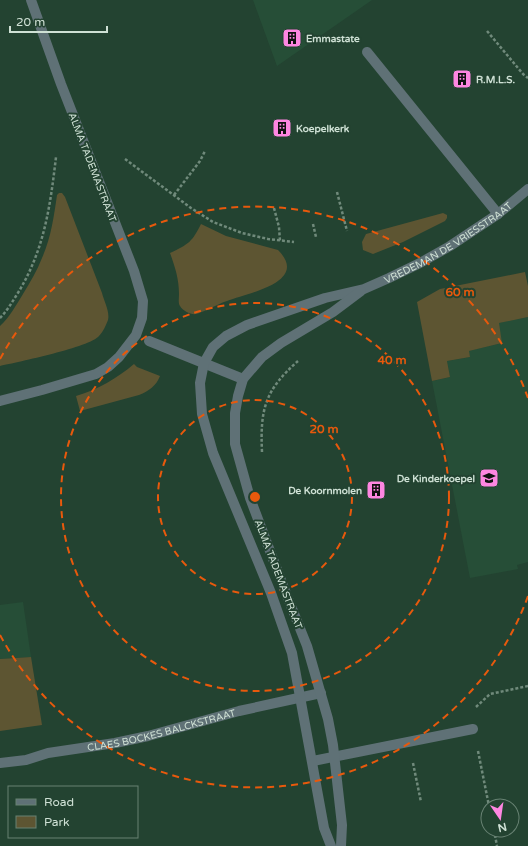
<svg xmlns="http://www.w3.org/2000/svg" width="528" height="846" font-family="'Varela Round',sans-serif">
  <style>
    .built { fill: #264e37 }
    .green { fill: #5d5532 }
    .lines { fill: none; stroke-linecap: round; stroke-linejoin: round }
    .path { stroke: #708a7b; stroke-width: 2.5; stroke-dasharray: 3 2; stroke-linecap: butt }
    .minor { stroke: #5f7176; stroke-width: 10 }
    .ring { fill: none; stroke: #e8590c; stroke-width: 2; stroke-dasharray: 7 5 }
    .labels { text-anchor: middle; stroke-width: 4; stroke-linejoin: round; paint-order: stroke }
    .poi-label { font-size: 10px; font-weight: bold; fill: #cfe1d5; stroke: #234331; text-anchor: start }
    .street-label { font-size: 10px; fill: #cfe1d5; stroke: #234331 }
    .centre { fill: #e8590c; stroke: #234331; stroke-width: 2 }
    .ring-label { font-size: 12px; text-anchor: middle; font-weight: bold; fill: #e8590c; stroke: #234331; stroke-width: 4; stroke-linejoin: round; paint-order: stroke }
  </style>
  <rect width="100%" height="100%" fill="#234331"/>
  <g class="built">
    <path d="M 253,0 L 372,0 L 277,66 Z"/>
    <path d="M 528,317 L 528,562 L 517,565 L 518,569 L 470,578 L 432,381 L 450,377 L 447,361 L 470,357 L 468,351 L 502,343 L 498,323 Z"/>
    <path d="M 23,602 L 31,657 L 0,659 L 0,605 Z"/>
  </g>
  <g class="green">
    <path d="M 59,193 L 62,193 L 65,197 L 102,293 C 104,301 110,312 108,320 C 106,325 103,332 99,336 C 90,347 18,362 0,366 L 0,326 C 10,317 16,305 23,294 C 30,282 37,271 42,258 C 51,238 54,216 57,195 Z"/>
    <path d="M 443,213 L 447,215 L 447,218 L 445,221 L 403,242 L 373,254 L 363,250 L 362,242 L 366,234 Z"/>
    <path d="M 201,224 L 226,236 L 278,250 C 310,282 248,293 227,301 C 220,303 202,313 196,314 C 191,315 183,311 180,306 C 178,303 179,298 179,294 C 179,279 175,267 170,253 C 189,244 192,242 201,224 Z"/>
    <path d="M 525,272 L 528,286 L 528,317 L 499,323 L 502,343 L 469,351 L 470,357 L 447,361 L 450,377 L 432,381 L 417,302 L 440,289 Z"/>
    <path d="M 134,364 L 137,367 L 160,376 C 156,386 149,391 139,395 L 80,411 L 76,396 C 99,389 116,379 134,364 Z"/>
    <path d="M 31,657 L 42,725 L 0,731 L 0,659 Z"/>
  </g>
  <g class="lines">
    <g class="path">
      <path d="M 487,31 L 523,74 L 528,78"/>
      <path d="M 125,159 L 191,208 L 213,222 L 242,233 L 268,239 L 294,242"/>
      <path d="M 337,192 L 347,231"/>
      <path d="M 174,195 L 200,161 L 205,151"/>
      <path d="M 274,208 L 279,227 L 280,241"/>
      <path d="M 313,224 L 316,237"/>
      <path d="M 0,318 C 6,312 11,304 16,296 C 44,252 50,208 56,157"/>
      <path d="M 262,452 C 260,409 265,390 298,361"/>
      <path d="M 476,707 L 490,694 L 528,686"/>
      <path d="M 478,751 L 489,806"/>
      <path d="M 413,763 L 421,802"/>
      <path d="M 494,830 L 497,846"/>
    </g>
    <g class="minor">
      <path d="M 367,52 L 498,214"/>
      <path d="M 149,341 L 243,379"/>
      <path d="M 0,401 L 42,390 L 96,374 L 108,367 L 119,357 L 136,335 L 142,318 L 143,301 L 134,271 L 61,84 L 31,0"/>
      <path d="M 313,761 L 473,729"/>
      <path id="s1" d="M 0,763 L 26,760 L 48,753 L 115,743 L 148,736 L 239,711 L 321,693"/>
      <path id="s2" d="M 331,846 L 324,828 L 292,653 L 271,593 L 213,453 L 202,414 L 200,383 L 204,363 L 213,347 L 226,336 L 247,325 L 325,298 L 364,289 L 389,278 L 420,263 L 450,246 L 498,214 L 528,189"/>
      <path d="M 341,846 L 342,825 L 333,745 L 328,719 L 307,646 L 287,596 L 250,498 L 235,444 L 235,413 L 238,396 L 243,379 L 262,357 L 281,343 L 333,312 L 361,291"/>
    </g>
  </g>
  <g class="ring">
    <circle cx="255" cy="497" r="97"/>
    <circle cx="255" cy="497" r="194"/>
    <path d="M528 596A290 290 0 0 1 0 635M0 359A290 290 0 0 1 528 398"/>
  </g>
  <defs>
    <g id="building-square" transform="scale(1)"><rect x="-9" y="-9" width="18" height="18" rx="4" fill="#fe86e1" stroke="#234331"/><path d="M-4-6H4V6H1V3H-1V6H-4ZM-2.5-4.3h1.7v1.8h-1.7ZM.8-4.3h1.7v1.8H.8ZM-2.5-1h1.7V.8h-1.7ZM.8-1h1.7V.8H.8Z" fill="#111"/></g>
    <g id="school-square" transform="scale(1)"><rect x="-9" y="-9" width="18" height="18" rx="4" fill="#fe86e1" stroke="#234331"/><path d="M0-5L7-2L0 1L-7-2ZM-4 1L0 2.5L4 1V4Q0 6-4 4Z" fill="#111"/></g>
  </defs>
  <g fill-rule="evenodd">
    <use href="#building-square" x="292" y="38"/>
    <use href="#building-square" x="462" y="79"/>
    <use href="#building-square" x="282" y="128"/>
    <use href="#school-square" x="489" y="478"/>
    <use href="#building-square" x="376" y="490"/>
  </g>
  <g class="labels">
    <g class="poi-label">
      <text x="306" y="42">Emmastate</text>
      <text x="476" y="83">R.M.L.S.</text>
      <text x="296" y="132">Koepelkerk</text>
      <text x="475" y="482" text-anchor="end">De Kinderkoepel</text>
      <text x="362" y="494" text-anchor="end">De Koornmolen</text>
    </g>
    <g class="street-label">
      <text transform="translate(93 167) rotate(69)" y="4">ALMA TADEMASTRAAT</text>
      <text dy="4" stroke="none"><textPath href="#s2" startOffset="782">VREDEMAN DE VRIESSTRAAT</textPath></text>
      <text transform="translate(279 574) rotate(69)" y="4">ALMA TADEMASTRAAT</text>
      <text dy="4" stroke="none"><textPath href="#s1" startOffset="165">CLAES BOCKES BALCKSTRAAT</textPath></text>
    </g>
  </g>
  <circle cx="255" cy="497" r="6" class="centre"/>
  <g class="ring-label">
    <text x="460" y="296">60 m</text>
    <text x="392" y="364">40 m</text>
    <text x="324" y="433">20 m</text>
  </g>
  <rect x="8" y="786" width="130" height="52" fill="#234331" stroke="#688273"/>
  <rect x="16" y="799" width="20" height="6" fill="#5f7176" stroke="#688273"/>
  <text x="44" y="806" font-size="12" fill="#cfe1d5">Road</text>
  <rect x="16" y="816" width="20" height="12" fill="#5d5532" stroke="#688273"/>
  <text x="44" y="826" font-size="12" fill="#cfe1d5">Park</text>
  <g transform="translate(500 818) rotate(167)"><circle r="19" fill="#234331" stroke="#688273"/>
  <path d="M0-3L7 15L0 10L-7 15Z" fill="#fe86e1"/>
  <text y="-6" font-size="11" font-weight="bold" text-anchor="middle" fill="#cfe1d5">N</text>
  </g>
  <path d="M10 26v6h97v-6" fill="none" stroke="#cfe1d5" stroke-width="2"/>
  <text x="16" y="26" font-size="12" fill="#cfe1d5" stroke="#234331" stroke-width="3" paint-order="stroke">20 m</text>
</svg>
